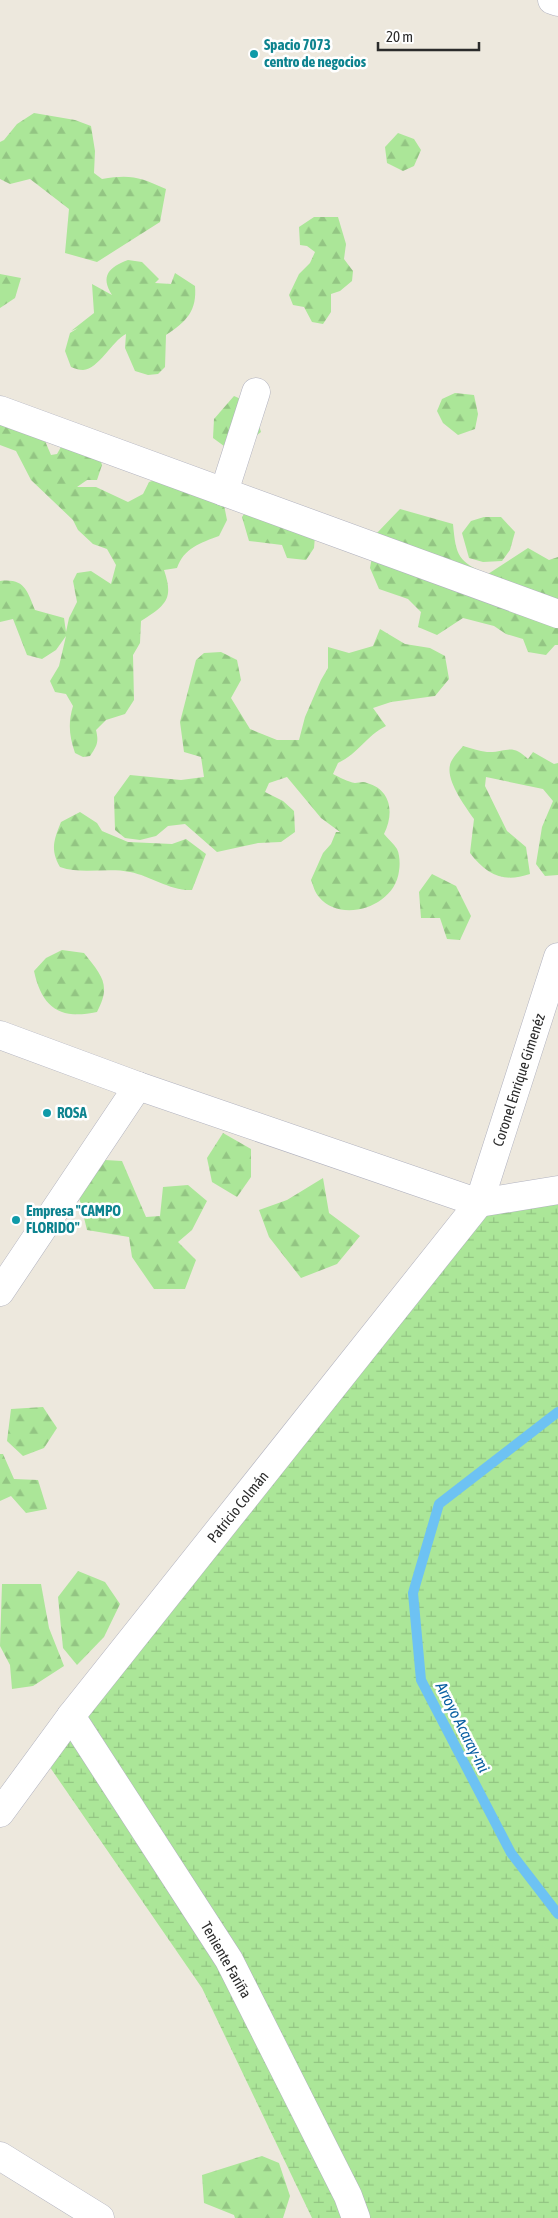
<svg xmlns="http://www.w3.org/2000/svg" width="558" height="2218" font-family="'Asap Condensed',sans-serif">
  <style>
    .forest { fill: url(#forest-firs) }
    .wetland { fill: url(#wetland-marsh) }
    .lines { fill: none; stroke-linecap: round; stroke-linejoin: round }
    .stream { stroke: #6dc2f3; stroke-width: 10 }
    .minor-casing { stroke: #b1b2bf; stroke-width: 29 }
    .minor { stroke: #fff; stroke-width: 28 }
    .culture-dot { fill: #0f9aa8; stroke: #fff; stroke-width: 2 }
    .labels { text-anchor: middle; stroke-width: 5; stroke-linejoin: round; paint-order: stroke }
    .culture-label { font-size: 15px; font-weight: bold; fill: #0d838f; stroke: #fff; text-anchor: start }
    .street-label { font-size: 15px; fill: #2b2b2b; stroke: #fff }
    .water-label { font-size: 16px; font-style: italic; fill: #095fa2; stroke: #fff }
  </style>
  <defs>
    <pattern id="forest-firs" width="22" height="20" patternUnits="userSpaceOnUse" patternTransform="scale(1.25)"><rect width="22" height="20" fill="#abe698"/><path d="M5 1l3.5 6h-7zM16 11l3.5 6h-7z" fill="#93c583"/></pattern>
    <pattern id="wetland-marsh" width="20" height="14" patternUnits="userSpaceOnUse" patternTransform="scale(1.25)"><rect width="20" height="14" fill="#abe698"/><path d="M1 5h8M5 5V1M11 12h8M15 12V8" fill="none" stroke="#93c583"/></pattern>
  </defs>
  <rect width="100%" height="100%" fill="#ede8dd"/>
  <g class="forest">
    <path d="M 34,113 L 75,120 L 91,126 L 95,151 L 94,173 L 102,179 C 130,174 140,177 166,189 L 160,222 L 97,262 L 65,253 L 69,209 L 30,179 L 10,184 L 0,179 L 0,142 L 4,140 L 17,124 Z"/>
    <path d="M 398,133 L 414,139 L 421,150 L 414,166 L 403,171 L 387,163 L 385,147 Z"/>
    <path d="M 314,217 L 338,217 L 346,244 L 344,259 L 353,271 L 352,281 L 340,291 L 331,294 L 331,312 L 323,324 L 312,322 L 304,307 L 293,305 L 289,295 L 299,274 L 310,263 L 315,252 L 307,246 L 300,245 L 299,227 Z"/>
    <path d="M 128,260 L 142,262 L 159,279 L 155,283 L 171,284 L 175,273 L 195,286 C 197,311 187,321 166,335 L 165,367 L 158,374 L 148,375 L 135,371 L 125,348 L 126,334 C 112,341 99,369 83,370 C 79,370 74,368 71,367 L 65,351 L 70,333 L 78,328 L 71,331 L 94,313 L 92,284 L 112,295 C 100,276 109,267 128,260 Z"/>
    <path d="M 0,274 L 21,278 L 15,298 L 0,308 Z"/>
    <path d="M 455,393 L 474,395 L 478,414 L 475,429 L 458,435 L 443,423 L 437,411 L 442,399 Z"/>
    <path d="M 234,396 L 252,404 L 261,432 L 245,444 L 224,446 L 213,438 L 214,419 Z"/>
    <path d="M 0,422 L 45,441 L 51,455 L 57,454 L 61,447 L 96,449 L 102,465 L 97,480 L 87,480 L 77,487 L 96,487 L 128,502 L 143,494 L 149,482 L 161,478 L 186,493 L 199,493 L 224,505 L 227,520 L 219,536 C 200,543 184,548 177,568 L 164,570 C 174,599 166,605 141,621 L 140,643 L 133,655 L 134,700 L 125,714 L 106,720 L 96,730 C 99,742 97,746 90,756 L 83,757 L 75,753 C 69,735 68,723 73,706 L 66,694 L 55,692 L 50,681 L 59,666 L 66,636 L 56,650 L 42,659 L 27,655 L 13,619 L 0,622 L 0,581 C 25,578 27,591 35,610 L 64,618 L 66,632 L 69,618 L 77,602 L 73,581 L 77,573 L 91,571 L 111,584 L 116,565 L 107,549 L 93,544 L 78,530 L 73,520 L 31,480 L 16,451 L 0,445 Z"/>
    <path d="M 251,504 L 315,536 L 314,548 L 306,560 L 287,558 L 282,545 L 249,541 L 242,517 Z"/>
    <path d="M 400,509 L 453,524 C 456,556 458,562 488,574 L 528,548 L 549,560 L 558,557 L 558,645 L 555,645 L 546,655 L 528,652 L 523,639 L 506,634 L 494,626 L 463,618 L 437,635 L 418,627 L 421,612 L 408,599 L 379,589 L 370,568 L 376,534 Z"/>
    <path d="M 484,517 L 501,517 L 515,532 L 510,550 L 502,561 L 483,562 L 469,558 L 462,533 L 471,521 Z"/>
    <path d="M 380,629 L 405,644 L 430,648 L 445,656 L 449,679 L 435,696 L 391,702 L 373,708 L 386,726 C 366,736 359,753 338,763 L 333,774 C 339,777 348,782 355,783 C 359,783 363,781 367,783 C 392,790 394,814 384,834 C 388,839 394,844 397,849 C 400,855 400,865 399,871 C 395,907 341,924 319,897 C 315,893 313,885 311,880 L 323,853 L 331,844 L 336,832 L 340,832 L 321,818 L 287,777 L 269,783 L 265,792 L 283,801 L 294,811 L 295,832 L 281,842 L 258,843 L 217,852 L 185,824 L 168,826 L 156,836 L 140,840 L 125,838 L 115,830 L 114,797 L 130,775 L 181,780 L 204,777 L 201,757 L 184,752 L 180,722 L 196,660 L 204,653 L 221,652 L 237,660 L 241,680 L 231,698 L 250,729 L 277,740 L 299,740 L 305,717 L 321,680 L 328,668 L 328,647 L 349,653 L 373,646 Z"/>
    <path d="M 463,746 C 471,748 479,751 487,752 C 506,753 511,742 528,759 L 533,752 L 554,764 L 558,763 L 558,875 L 545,876 L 536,864 L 542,827 L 553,801 L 543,789 L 486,777 L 485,786 L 507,831 L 526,847 L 530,874 C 503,883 487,875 470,853 L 474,819 C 465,806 446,781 450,765 C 451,759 459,751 463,746 Z"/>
    <path d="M 80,812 L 97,823 L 102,831 L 128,842 L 172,844 L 186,839 L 206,854 L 192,890 C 170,891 151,876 130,872 C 107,867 83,875 60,867 C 50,849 54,840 61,822 Z"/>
    <path d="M 432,874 L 456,886 L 471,916 L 460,940 L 447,939 L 440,918 L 421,918 L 419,892 Z"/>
    <path d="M 62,950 L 84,953 C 101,975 112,984 97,1012 C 60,1020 42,1008 34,971 L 46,958 Z"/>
    <path d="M 223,1133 L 251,1149 L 251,1177 L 237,1197 L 212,1182 L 207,1158 Z"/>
    <path d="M 105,1160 L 122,1161 L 146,1217 L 160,1216 L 163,1187 L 188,1185 L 207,1201 L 192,1230 L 178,1242 L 196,1260 L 185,1289 L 154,1289 L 132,1257 L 129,1237 L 87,1230 L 79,1197 Z"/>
    <path d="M 323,1178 L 329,1213 L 360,1236 L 337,1264 L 301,1278 L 269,1237 L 259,1210 L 287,1200 Z"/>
    <path d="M 43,1407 L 57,1428 L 44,1448 L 23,1456 L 7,1441 L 11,1409 Z"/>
    <path d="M 0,1454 L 3,1454 L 14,1479 L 38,1480 L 47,1509 L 26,1513 L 11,1496 L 0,1501 Z"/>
    <path d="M 78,1571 L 105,1582 L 120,1604 L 104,1637 L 77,1665 L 63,1648 L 58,1597 Z"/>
    <path d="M 2,1584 L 41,1584 L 49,1628 L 64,1666 L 33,1686 L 12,1689 L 10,1665 L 0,1646 Z"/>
    <path d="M 262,2156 L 279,2163 L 290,2196 L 283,2218 L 235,2218 L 234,2215 L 204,2203 L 202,2175 Z"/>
  </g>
  <path class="wetland" d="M 558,1183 L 558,2218 L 312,2218 L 202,1988 L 45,1760 L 472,1200 Z"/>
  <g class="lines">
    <path class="stream" d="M 558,1412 L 439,1504 L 413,1593 L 421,1680 L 511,1853 L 558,1914"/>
    <g class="minor-casing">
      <g id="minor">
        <path d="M 552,0 L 558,2"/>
        <path d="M 0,410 L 558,614"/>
        <path d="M 224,492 L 256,392"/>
        <path d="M 0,1035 L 138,1086 L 479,1203 L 558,1190"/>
        <path d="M 0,1292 L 138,1086"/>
        <path d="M 71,1716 L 229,1960 L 348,2196 L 356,2218"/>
        <path d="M 0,1813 L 71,1716 L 479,1203 L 558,957"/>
        <path d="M 0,2156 L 100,2218"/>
      </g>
    </g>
    <use href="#minor" class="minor"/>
  </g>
  <g class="culture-dot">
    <circle cx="254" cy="54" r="5"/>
    <circle cx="47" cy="1113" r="5"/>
    <circle cx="16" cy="1220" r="5"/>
  </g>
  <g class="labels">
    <g class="culture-label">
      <text x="264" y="50">Spacio 7073<tspan x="264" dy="17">centro de negocios</tspan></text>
      <text x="57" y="1118">ROSA</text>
      <text x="26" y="1216">Empresa "CAMPO<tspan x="26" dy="17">FLORIDO"</tspan></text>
    </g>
    <g class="street-label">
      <text transform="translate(519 1080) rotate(-72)" y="5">Coronel Enrique Gimenéz</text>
      <text transform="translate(238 1507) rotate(-51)" y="5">Patricio Colmán</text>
      <text transform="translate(226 1960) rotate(60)" y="5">Teniente Fariña</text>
    </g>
    <g class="water-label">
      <text transform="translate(463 1727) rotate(63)" y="6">Arroyo Acaray-mi</text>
    </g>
  </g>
  <path d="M378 42v8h101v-8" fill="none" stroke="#2b2b2b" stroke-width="2.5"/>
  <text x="386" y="42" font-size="15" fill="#2b2b2b" stroke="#ffffff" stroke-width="4" paint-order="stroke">20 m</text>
</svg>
